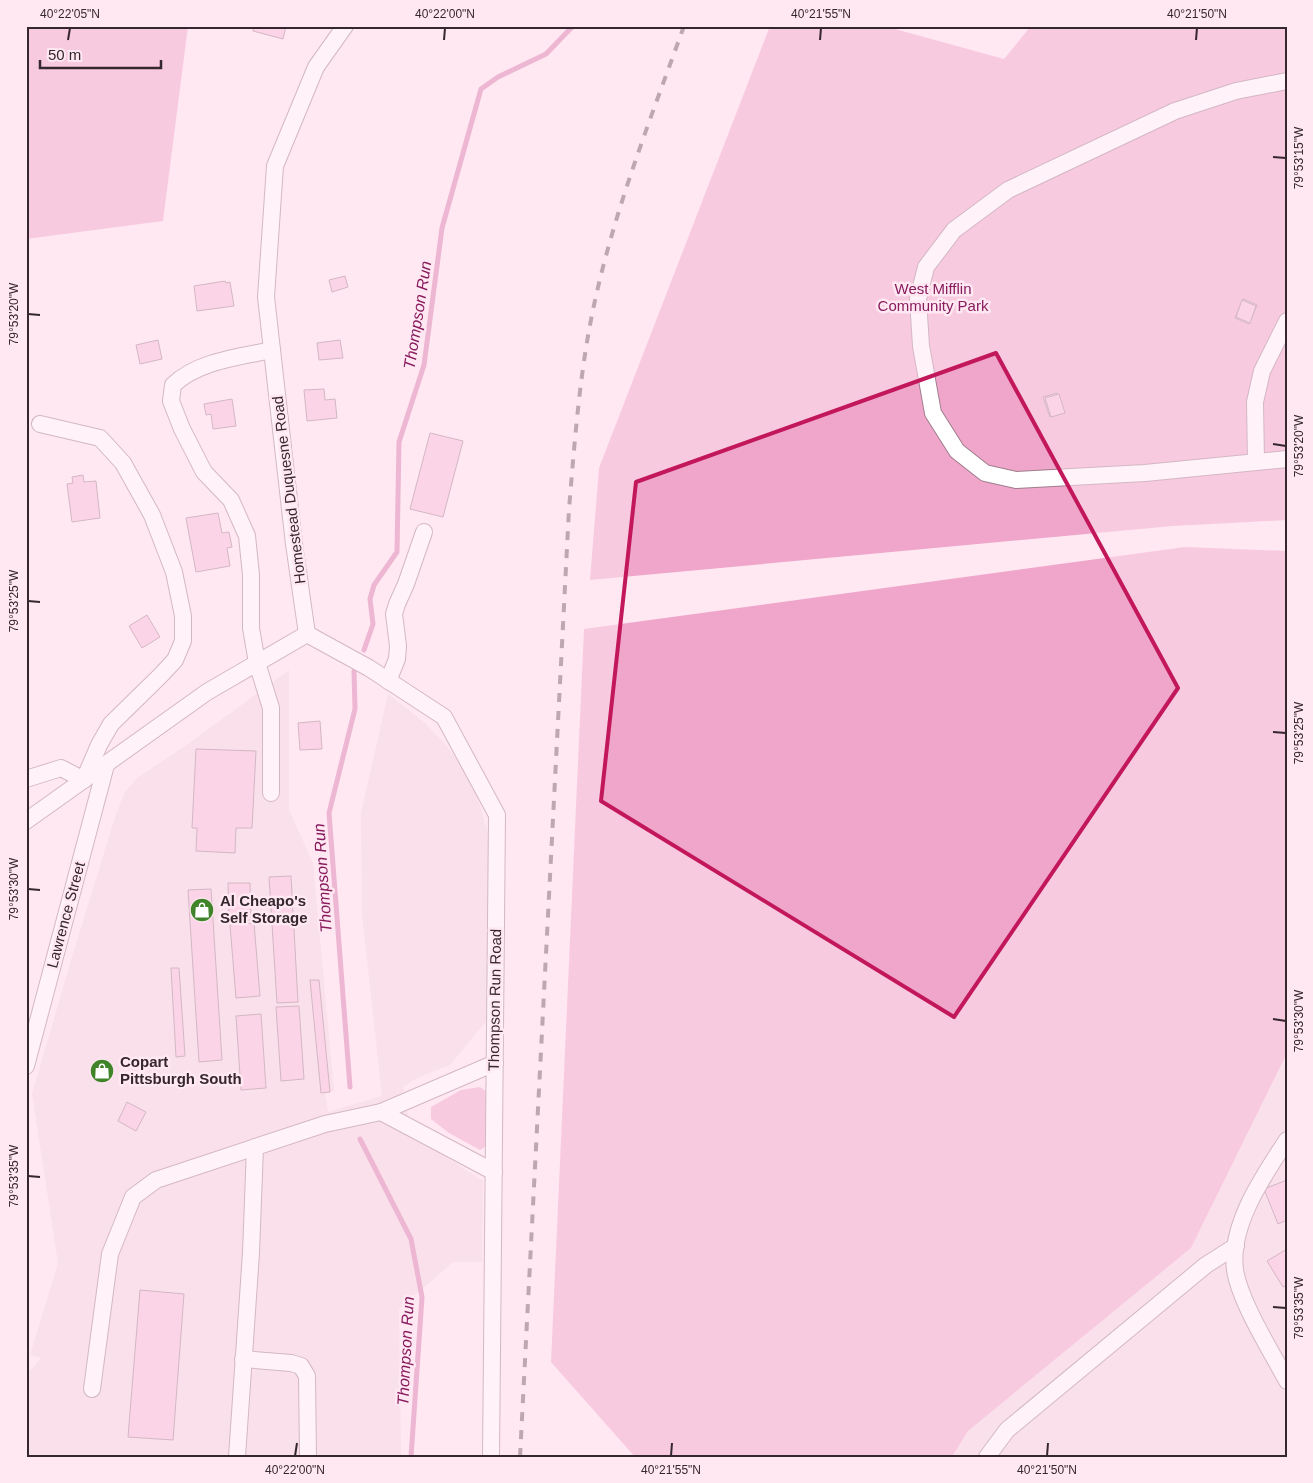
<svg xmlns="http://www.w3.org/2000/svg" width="1313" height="1483" font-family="Helvetica,sans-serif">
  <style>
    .built { fill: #f2d8e3 }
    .green { fill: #f0a6ca }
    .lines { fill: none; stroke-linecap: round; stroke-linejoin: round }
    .stream { stroke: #d77baa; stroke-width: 5 }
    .building { fill: #f8bdd9; stroke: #9d7c8b }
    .minor-casing { stroke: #9f7d8d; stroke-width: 18 }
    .minor { stroke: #fff; stroke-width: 16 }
    .rail { stroke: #6d5c64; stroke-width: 4; stroke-dasharray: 9 9; stroke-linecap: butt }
    .marked { fill: none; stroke: #c2185b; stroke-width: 4; stroke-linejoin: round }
    .ticks { fill: none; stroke: #35272e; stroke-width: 2 }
    .labels { text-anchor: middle; stroke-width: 5; stroke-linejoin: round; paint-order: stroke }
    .park-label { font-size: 15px; fill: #891c5e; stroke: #ffe8f2 }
    .street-label { font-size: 15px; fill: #35272e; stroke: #ffe8f2 }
    .poi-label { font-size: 15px; font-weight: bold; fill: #35272e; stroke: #ffe8f2; text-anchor: start }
    .water-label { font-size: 16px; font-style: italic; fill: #871a5d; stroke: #ffe8f2 }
    .neatline { fill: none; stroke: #35272e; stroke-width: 2 }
    .ticks-label { font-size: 12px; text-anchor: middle; fill: #35272e }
  </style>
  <rect width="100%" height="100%" fill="#ffe8f2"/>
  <g class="built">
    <path d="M 289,670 L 289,810 L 313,863 L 334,1091 L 325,1093 L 328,1112 L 382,1096 L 362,914 L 361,813 L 388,694 L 425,723 L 446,745 L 467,773 L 478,799 L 489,838 L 488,1019 L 450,1065 L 419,1077 L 403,1087 L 412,1135 L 483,1181 L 482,1262 L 453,1262 L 399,1309 L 401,1457 L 26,1457 L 26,1375 L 41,1358 L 30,1355 L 58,1263 L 32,1094 L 72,957 L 116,814 L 125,792 L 137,778 L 191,742 Z"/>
    <path d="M 1287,1053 L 1287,1457 L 952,1457 L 968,1431 L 1191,1248 Z"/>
  </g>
  <g class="green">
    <path d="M 26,26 L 188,26 L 163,221 L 26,239 Z"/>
    <path d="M 770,26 L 884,26 L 1004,59 L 1031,26 L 1287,26 L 1287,520 L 1173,526 L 590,580 L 599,468 Z"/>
    <path d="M 1185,547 L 1287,551 L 1287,1053 L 1191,1248 L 968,1431 L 952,1457 L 635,1457 L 551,1362 L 584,629 Z"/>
    <path d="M 480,1087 L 487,1092 L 490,1144 L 480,1150 L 449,1133 L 431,1119 L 431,1107 L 461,1090 Z"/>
  </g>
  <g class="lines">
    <g class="stream">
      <path d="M 364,650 L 373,624 L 370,599 L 374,585 L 397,552 L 399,442 L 424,365 L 442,228 L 481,89 L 498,77 L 546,54 L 573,26"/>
      <path d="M 350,1087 L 329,813 L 355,709 L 354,671"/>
      <path d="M 360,1139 L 411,1239 L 422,1297 L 411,1457"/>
    </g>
  </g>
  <g class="building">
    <path d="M 254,26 L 286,26 L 283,39 L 253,31 Z"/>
    <path d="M 345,276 L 348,287 L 332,292 L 329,280 Z"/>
    <path d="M 225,281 L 226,283 L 230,282 L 234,306 L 197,311 L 194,286 Z"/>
    <path d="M 1243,299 L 1257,305 L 1249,324 L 1235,318 Z"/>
    <path d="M 1242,300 L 1256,306 L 1250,323 L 1236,317 Z"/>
    <path d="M 158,340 L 162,359 L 140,364 L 136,345 Z"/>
    <path d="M 340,340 L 343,358 L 319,360 L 317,343 Z"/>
    <path d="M 324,389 L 325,400 L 335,399 L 337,418 L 307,421 L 304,390 Z"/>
    <path d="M 1057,393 L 1063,412 L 1050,417 L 1043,397 Z"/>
    <path d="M 1059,394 L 1065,413 L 1051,417 L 1045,398 Z"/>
    <path d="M 232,399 L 236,426 L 213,429 L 211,414 L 206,415 L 204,404 Z"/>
    <path d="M 430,433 L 463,441 L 443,517 L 410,509 Z"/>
    <path d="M 83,475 L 84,482 L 96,481 L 100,518 L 72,522 L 67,484 L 73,483 L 72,477 Z"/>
    <path d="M 218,513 L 222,533 L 229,532 L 232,547 L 227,548 L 230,566 L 196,572 L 186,518 Z"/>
    <path d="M 147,615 L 160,637 L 142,648 L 129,626 Z"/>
    <path d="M 320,721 L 322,749 L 300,750 L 298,723 Z"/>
    <path d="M 196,749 L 256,751 L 252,828 L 236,828 L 235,853 L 196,851 L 197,828 L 192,828 Z"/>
    <path d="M 291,876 L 298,1002 L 277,1003 L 269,877 Z"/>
    <path d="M 228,883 L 250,883 L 251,920 L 229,921 Z"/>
    <path d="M 211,889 L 222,1060 L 199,1062 L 188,890 Z"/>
    <path d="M 254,923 L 260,996 L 236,998 L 230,925 Z"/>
    <path d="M 171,968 L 179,968 L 185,1056 L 176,1057 Z"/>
    <path d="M 310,980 L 319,980 L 330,1092 L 321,1093 Z"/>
    <path d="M 299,1006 L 304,1079 L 281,1081 L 276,1007 Z"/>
    <path d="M 261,1014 L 266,1088 L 241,1090 L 236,1016 Z"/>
    <path d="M 127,1102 L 146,1112 L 136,1131 L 118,1121 Z"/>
    <path d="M 1287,1180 L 1287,1220 L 1278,1224 L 1264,1189 Z"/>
    <path d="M 1287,1249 L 1287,1285 L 1283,1287 L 1267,1261 Z"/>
    <path d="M 140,1290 L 184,1294 L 173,1440 L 128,1437 Z"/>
  </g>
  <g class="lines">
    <g class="minor-casing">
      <g id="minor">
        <path d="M 1287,81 L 1236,91 L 1175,111 L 1008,190 L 954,230 L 926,267 L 918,299 L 921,346 L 933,413 L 957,451 L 985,473 L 1016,480 L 1145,473 L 1287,459"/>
        <path d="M 1256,461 L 1255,402 L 1262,371 L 1287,321"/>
        <path d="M 307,634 L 369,668 L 444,717 L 497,815 L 491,1457"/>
        <path d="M 307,634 L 294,544 L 266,297 L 275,166 L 316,67 L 345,26"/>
        <path d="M 388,681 L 397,659 L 398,646 L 394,614 L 397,604 L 406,584 L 424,532"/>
        <path d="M 26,779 L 61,768 L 84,780 L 99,745 L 111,724 L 160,676 L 175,660 L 183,641 L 183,616 L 174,572 L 152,515 L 123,463 L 100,438 L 40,424"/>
        <path d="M 271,793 L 271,708 L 257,663 L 251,628 L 251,575 L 247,536 L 231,500 L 204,472 L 182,429 L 171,401 L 173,385 C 198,361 239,357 272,350"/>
        <path d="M 26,821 L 207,692 L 307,634"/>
        <path d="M 26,1066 L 106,765"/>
        <path d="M 1287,1140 C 1264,1175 1229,1225 1235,1270 C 1240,1302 1271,1351 1287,1381"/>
        <path d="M 494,1172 L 381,1112 L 495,1063"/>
        <path d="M 243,1359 L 291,1363 L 301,1366 L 307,1376 L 308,1457"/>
        <path d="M 92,1389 L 110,1254 L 133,1197 L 156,1180 L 325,1124 L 381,1112"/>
        <path d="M 237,1457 L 251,1253 L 255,1147"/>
        <path d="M 987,1457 L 1007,1430 L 1206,1265 L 1236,1246"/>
      </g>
    </g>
    <use href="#minor" class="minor"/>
    <path class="rail" d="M 520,1457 L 569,509 C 575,438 580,366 596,296 C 617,203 652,115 684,26"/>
  </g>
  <path d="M0 0H1313V1483H0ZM 996,353 L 1178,688 L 954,1017 L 601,801 L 636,482 Z" fill="#ffe8f2" fill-opacity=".55" fill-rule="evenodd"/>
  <path class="marked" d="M 996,353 L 1178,688 L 954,1017 L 601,801 L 636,482 Z"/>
  <path class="ticks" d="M 68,40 L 70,28M 444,40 L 445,28M 820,40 L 821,28M 1196,40 L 1197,28M 1273,157 L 1286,158M 28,314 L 40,315M 1273,444 L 1286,446M 28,601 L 40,602M 1273,732 L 1286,733M 28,889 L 40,890M 1273,1019 L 1286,1021M 28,1176 L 40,1177M 1273,1307 L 1286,1308M 295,1456 L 297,1443M 671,1456 L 672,1443M 1047,1456 L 1048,1443"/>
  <defs>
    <g id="shop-disc" transform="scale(1.25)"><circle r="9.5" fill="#3f8428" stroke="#ffe8f2"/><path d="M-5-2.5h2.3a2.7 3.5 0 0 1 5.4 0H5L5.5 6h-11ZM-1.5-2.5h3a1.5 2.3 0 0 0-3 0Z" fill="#fff"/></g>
  </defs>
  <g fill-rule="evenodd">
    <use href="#shop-disc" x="202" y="910"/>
    <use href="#shop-disc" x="102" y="1071"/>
  </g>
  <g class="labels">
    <g class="park-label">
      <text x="933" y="294">West Mifflin<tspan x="933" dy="17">Community Park</tspan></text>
    </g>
    <g class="street-label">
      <text transform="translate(289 490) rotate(-97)" y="5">Homestead Duquesne Road</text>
      <text transform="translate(66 915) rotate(-75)" y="5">Lawrence Street</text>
      <text transform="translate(495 1000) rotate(-89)" y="5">Thompson Run Road</text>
    </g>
    <g class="poi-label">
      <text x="220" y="906">Al Cheapo's<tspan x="220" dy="17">Self Storage</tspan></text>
      <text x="120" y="1067">Copart<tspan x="120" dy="17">Pittsburgh South</tspan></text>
    </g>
    <g class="water-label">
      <text transform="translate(417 315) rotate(-81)" y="6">Thompson Run</text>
      <text transform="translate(322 878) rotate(-94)" y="6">Thompson Run</text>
      <text transform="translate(405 1351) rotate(-87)" y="6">Thompson Run</text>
    </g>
  </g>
  <rect width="1313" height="1483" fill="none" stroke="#ffe8f2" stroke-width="55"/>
  <path d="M40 60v8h121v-8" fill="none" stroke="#35272e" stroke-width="2.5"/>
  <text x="48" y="60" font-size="15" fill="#35272e" stroke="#ffe8f2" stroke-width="4" paint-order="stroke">50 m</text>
  <rect x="28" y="28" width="1258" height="1428" class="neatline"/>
  <g class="ticks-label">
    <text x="70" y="18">40°22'05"N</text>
    <text x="445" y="18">40°22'00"N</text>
    <text x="821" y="18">40°21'55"N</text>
    <text x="1197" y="18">40°21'50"N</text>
    <text transform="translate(1299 158) rotate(-90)" y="4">79°53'15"W</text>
    <text transform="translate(14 314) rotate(-90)" y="4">79°53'20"W</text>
    <text transform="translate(1299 446) rotate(-90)" y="4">79°53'20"W</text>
    <text transform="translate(14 601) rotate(-90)" y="4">79°53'25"W</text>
    <text transform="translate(1299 733) rotate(-90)" y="4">79°53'25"W</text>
    <text transform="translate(14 889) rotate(-90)" y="4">79°53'30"W</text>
    <text transform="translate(1299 1021) rotate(-90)" y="4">79°53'30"W</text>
    <text transform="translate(14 1176) rotate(-90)" y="4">79°53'35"W</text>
    <text transform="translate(1299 1308) rotate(-90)" y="4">79°53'35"W</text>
    <text x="295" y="1474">40°22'00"N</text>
    <text x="671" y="1474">40°21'55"N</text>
    <text x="1047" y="1474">40°21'50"N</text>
  </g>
</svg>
